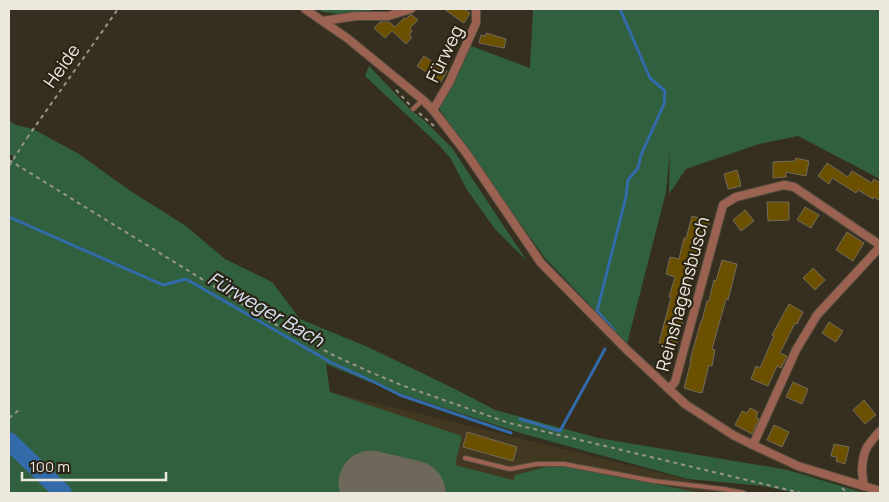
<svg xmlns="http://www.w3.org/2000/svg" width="889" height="502" font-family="Manrope,sans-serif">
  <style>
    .built { fill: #423822 }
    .green { fill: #31603e }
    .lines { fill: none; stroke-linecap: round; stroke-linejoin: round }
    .stream { stroke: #336aa9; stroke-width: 3 }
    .river { stroke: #336aa9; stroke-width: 18 }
    .runway { stroke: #6e685a; stroke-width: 65 }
    .building { fill: #6b5000; stroke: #726b59 }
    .service-casing { stroke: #534d3e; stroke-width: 6 }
    .minor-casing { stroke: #534d3e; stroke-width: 10 }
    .path { stroke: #9a9488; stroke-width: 2; stroke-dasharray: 4 4; stroke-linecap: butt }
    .service { stroke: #9b6251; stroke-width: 4 }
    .minor { stroke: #9b6251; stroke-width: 8 }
    .path-bridge { stroke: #9a9488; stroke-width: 2; stroke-dasharray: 4 4; stroke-linecap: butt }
    .labels { text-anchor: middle; stroke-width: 4.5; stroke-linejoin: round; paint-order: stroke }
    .street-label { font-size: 18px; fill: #ede8de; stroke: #2c2516 }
    .water-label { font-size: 19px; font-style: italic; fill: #d7e6f8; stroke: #2c2516 }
  </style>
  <rect width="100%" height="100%" fill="#362f1f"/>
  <path class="built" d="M 330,392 L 743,493 L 301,493 Z"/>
  <g class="green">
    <path d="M 317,9 L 375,9 L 357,16 L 323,12 Z"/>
    <path d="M 533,9 L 880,9 L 880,179 L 798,136 L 759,144 L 686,169 L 669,194 L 670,151 L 666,192 L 627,344 L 545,258 L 458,138 L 439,108 L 449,83 L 466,44 L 530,68 Z"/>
    <path d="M 369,66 L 412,111 L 425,121 L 452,148 L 527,261 L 495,229 L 467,190 L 451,159 L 439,145 L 365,76 Z"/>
    <path d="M 9,121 L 16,125 L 33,129 L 79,154 L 129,190 L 186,226 L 225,259 L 272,282 L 300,319 L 370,348 L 457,390 L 495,410 L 598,438 L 788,470 L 864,493 L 796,493 L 763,486 L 688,479 L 520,433 L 384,388 L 326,364 L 330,392 L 462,436 L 455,465 L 513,480 L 515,475 L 546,467 L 566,467 L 702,493 L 9,493 L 9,162 L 10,163 L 14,157 L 9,154 Z"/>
  </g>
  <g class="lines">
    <g class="stream">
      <path d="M 9,217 L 163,285 L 186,279 L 332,363 L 370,380 L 400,395 L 511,433"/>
      <path d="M 614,333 L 614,330 L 597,311 L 626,197 L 628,180 L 638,168 L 641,155 L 664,104 L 665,91 L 650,78 L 620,9"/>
      <path d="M 520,419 L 560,431 L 605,349"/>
    </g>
    <path class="river" d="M 9,441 L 63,493"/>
    <path class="runway" d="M 371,483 L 413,493"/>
  </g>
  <g class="building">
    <path d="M 444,9 L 464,9 L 470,13 L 464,23 Z"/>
    <path d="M 410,15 L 412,15 L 418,20 L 410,28 L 412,31 L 409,35 L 412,37 L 406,44 L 392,31 L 385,38 L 374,28 L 380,22 L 389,22 L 395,27 L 404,18 L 406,19 Z"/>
    <path d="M 486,33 L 506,39 L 504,48 L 479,43 L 481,35 L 486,36 Z"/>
    <path d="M 424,56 L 447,71 L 441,82 L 417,66 Z"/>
    <path d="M 796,158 L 809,161 L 806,176 L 786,172 L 786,177 L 773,178 L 773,162 L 795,161 Z"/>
    <path d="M 827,163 L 848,177 L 852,171 L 872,183 L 874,179 L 880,183 L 880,201 L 874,197 L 873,199 L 858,190 L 856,193 L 832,178 L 829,184 L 818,176 Z"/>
    <path d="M 737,170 L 741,186 L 728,189 L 724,174 Z"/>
    <path d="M 767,202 L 789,202 L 789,220 L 768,221 Z"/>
    <path d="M 805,207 L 819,215 L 811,228 L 797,220 Z"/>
    <path d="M 745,210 L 754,221 L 741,231 L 733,220 Z"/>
    <path d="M 692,216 L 710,221 L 707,234 L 705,233 L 699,256 L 695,255 L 681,307 L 686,308 L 676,347 L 659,343 L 671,297 L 669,297 L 675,277 L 666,274 L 670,257 L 679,259 L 684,238 L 686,239 Z"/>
    <path d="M 847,232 L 864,243 L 853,261 L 836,250 Z"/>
    <path d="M 722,260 L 737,264 L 728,300 L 726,299 L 712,349 L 715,350 L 712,366 L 709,365 L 702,393 L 697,392 L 684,388 L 691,361 L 690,361 L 694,346 L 701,321 L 702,321 L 707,301 L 709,301 L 714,280 L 716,281 Z"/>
    <path d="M 813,268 L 825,280 L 815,290 L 803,278 Z"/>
    <path d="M 789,304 L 803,312 L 797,324 L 795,323 L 780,353 L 787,356 L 781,368 L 777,366 L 768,386 L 751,379 L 756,366 L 760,368 L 774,336 L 772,335 Z"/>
    <path d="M 829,322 L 843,331 L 836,342 L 822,333 Z"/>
    <path d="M 793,382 L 808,389 L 802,404 L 786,397 Z"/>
    <path d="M 864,400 L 876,415 L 865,424 L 853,410 Z"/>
    <path d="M 750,408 L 758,412 L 756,417 L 759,419 L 752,434 L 735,425 L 742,411 L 747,413 Z"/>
    <path d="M 774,425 L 789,432 L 782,447 L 767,440 Z"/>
    <path d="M 467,432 L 517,447 L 513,461 L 463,447 Z"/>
    <path d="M 834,444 L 849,447 L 845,464 L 836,461 L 837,457 L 831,456 Z"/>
  </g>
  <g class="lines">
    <g class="service-casing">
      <g id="service">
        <path d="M 413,109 L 423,100"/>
        <path d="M 465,458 L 510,469 L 537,464 L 564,464 L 654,481 L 723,489 L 744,493"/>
      </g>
    </g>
    <g class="minor-casing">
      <g id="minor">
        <path d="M 305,9 L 347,38 L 423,100 L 433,110 L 467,154 L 541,263 L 626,349 L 685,404 L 733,435 L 753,445 L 798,466 L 880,491"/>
        <path d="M 323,21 L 356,16 L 388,16 L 411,9"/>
        <path d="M 433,110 L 449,83 L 476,23 L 476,9"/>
        <path d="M 669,389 L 675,382 L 723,205 L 736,197 L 784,185 L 794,187 L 880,245"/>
        <path d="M 753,445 L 796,350 L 817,315 L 880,247"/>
        <path d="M 863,486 C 864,480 862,475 862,470 C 863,449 867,446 880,431"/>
      </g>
    </g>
    <g class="path">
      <path d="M 396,90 L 410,105"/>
      <path d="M 419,113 L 434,126"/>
      <path d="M 27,138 L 118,9"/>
      <path d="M 9,160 L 273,323 L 335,356 L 370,372 L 404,386 L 509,423 L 801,493"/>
      <path d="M 9,418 L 20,409"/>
      <path d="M 842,488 L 847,493"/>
    </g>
    <use href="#service" class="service"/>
    <use href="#minor" class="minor"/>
    <path class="path-bridge" d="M 9,166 L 27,138"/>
  </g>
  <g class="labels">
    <g class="street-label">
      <text transform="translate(445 54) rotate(-64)" y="6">Fürweg</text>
      <text transform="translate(62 66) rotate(-55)" y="6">Heide</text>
      <text transform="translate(683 294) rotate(-75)" y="6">Reinshagensbusch</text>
    </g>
    <g class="water-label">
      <text transform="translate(266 309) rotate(30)" y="7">Fürweger Bach</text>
    </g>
  </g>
  <rect width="889" height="502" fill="none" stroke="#ede8de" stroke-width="20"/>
  <path d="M22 472v8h144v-8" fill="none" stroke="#ede8de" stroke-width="2.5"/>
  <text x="30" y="472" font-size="15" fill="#ede8de" stroke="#2c2516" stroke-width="4" paint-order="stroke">100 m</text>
</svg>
